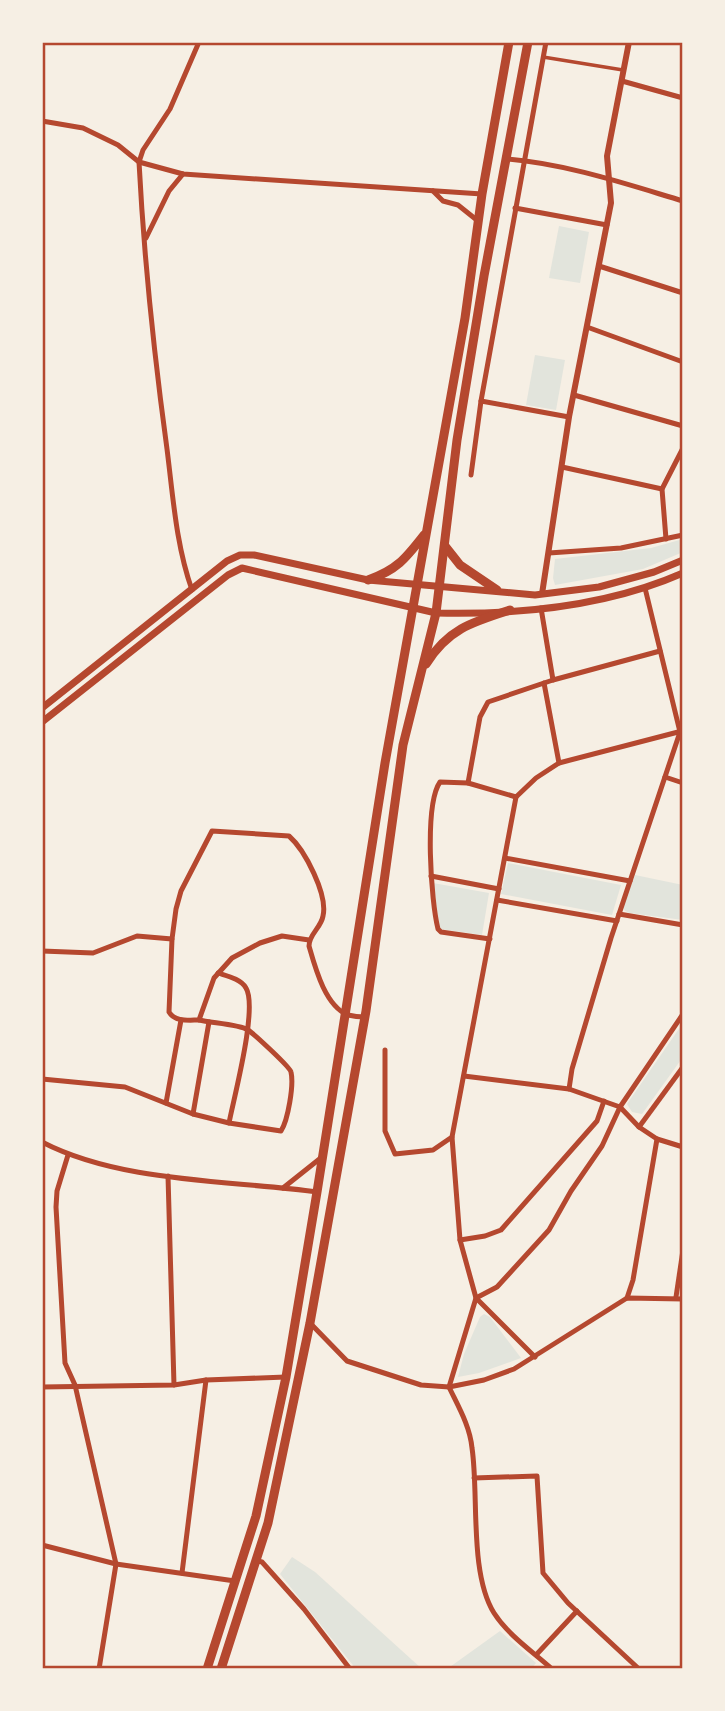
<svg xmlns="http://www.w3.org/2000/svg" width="725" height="1711" font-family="Lato,sans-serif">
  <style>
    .green { fill: #e2e4dc }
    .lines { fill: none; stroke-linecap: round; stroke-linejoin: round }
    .pedestrian { stroke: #b5482f; stroke-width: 3.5 }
    .minor { stroke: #b5482f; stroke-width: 5 }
    .tertiary { stroke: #b5482f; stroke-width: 6 }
    .secondary { stroke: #b5482f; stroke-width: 7 }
    .trunk { stroke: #b5482f; stroke-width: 9 }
    .neatline { fill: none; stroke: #b5482f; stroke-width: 2.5 }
  </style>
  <rect width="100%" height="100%" fill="#f6efe4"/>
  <g class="green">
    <path d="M 559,226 L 589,232 L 580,283 L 549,278 Z"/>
    <path d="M 535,355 L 565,360 L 556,410 L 526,405 Z"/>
    <path d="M 683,539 L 683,552 L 643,569 L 555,585 L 553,578 L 555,559 L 651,548 Z"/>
    <path d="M 508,863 L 621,885 L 612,915 L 501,894 Z"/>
    <path d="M 635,875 L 683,885 L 683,920 L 629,913 L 624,910 L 623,906 Z"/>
    <path d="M 433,883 L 489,893 L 482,935 L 440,929 Z"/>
    <path d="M 683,1023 L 683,1057 L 642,1114 L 632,1112 L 627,1104 Z"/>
    <path d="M 484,1314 L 490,1317 L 521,1358 L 479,1373 L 458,1377 L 464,1354 L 480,1317 Z"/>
    <path d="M 292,1557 L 315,1572 L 422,1669 L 356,1669 L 280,1574 Z"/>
    <path d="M 500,1631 L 536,1663 L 531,1669 L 447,1669 Z"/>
  </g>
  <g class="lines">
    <path class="pedestrian" d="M 543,57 L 623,70"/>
    <g class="minor">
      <path d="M 622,81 L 683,98"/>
      <path d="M 42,121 L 83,128 L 118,145 L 139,162 L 183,174 L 482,194"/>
      <path d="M 507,159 C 567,164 626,184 683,201"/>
      <path d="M 433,191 L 443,201 L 458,205 L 478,221"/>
      <path d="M 515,208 L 607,225"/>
      <path d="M 146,238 L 169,191 L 183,174"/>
      <path d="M 599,266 L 683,293"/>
      <path d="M 587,327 L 683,362"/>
      <path d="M 574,395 L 683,426"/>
      <path d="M 481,401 L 569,417"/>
      <path d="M 562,467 L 662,489"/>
      <path d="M 471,475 L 481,401 L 546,42"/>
      <path d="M 666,539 L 662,489 L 683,448"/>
      <path d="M 549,553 L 621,548 L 683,535"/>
      <path d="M 192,590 C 176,545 173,496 167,449 C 154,354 144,258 139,162 L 143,150 L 170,109 L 199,42"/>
      <path d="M 541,608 L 553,680"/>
      <path d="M 544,683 L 559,763"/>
      <path d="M 665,777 L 683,783"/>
      <path d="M 468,783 L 480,717 L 488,702 L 553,680 L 660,651"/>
      <path d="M 505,858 L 630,881"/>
      <path d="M 431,876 L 499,889"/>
      <path d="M 497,900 L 617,921"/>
      <path d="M 619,914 L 683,925"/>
      <path d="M 172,939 L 169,1012 C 175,1022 188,1020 199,1020 L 214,978 L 232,958 L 260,943 L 282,936 L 309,940"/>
      <path d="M 490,939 L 441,932 L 438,929 C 431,901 424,805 440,782 L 468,783 L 516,797 L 536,778 L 559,763 L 682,731"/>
      <path d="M 42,951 L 93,953 L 137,936 L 172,939 L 176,909 L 181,891 L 212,831 L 289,836 C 305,850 328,895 323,916 C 321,928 309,934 309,946 C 315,967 325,1006 348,1015 C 352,1016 359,1017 365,1017"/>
      <path d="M 218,973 C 227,976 241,979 246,988 C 258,1008 234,1097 229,1123"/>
      <path d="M 385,1050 L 385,1131 L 395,1154 L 433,1150 L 452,1137 L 516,797"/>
      <path d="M 464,1076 L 569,1089 L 620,1107 L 639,1127 L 657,1139 L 683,1147"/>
      <path d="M 42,1079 L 125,1087 L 193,1114 L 229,1123 L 281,1131 C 288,1120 294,1085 291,1072 C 290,1067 253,1033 248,1030 C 239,1024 211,1023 199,1020"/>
      <path d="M 569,1089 L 572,1069 L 611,938 L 680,732 L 645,588"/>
      <path d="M 166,1103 L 181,1020"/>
      <path d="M 193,1114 L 209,1022"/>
      <path d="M 639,1127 L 683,1067"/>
      <path d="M 452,1137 L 460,1240 L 476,1298 L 535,1357"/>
      <path d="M 42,1142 C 121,1183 230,1180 317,1192"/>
      <path d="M 68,1155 L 57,1191 L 56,1207 L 65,1363 L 75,1385 L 116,1564 L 99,1669"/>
      <path d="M 168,1176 L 174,1385"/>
      <path d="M 283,1188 L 322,1157"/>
      <path d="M 460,1240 L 485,1236 L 501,1230 L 597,1121 L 604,1101"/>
      <path d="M 676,1297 L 683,1250"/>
      <path d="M 627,1298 L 633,1280 L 657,1139"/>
      <path d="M 310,1323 L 347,1361 L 421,1385 L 449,1387 L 484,1380 L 514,1369 L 627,1298 L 683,1299"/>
      <path d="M 42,1387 L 174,1385 L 206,1380 L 286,1377"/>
      <path d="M 474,1478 L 537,1476 L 543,1573 L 568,1603 L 639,1669"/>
      <path d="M 42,1545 L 116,1564 L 235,1581"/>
      <path d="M 258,1561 L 262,1562 L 304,1609 L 350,1669"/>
      <path d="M 182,1573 L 206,1380"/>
      <path d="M 536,1655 L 577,1611"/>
      <path d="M 552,1669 C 533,1652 508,1635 494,1613 C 469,1573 479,1494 472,1448 C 470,1426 458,1406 449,1387 L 476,1298 L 497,1287 L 549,1230 L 571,1191 L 602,1146 L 620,1107 L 683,1014"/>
    </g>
    <path class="tertiary" d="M 542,594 L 569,417 L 611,203 L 607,156 L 629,42"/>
    <g class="secondary">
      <path d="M 42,708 L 227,561 L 240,555 L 254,555 L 368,580 L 535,595 L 599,587 L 654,572 L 683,560"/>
      <path d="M 42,722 L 228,575 L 242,568 L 436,613 C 518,615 608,606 683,573"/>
    </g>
    <g class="trunk">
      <path d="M 445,546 L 460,565 L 497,590"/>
      <path d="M 368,580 C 397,570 406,558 424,535"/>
      <path d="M 426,664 C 448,629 472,622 510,610"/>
      <path d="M 207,1669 L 256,1516 L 286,1377 L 317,1192 L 385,763 L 465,318 L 482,194 L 509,42"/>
      <path d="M 221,1669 L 268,1523 L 310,1323 L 366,1011 L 403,745 L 436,613 L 457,440 L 484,276 L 528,42"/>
    </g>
  </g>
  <rect width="725" height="1711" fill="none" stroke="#f6efe4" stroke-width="88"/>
  <rect x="44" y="44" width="637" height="1623" class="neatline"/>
</svg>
